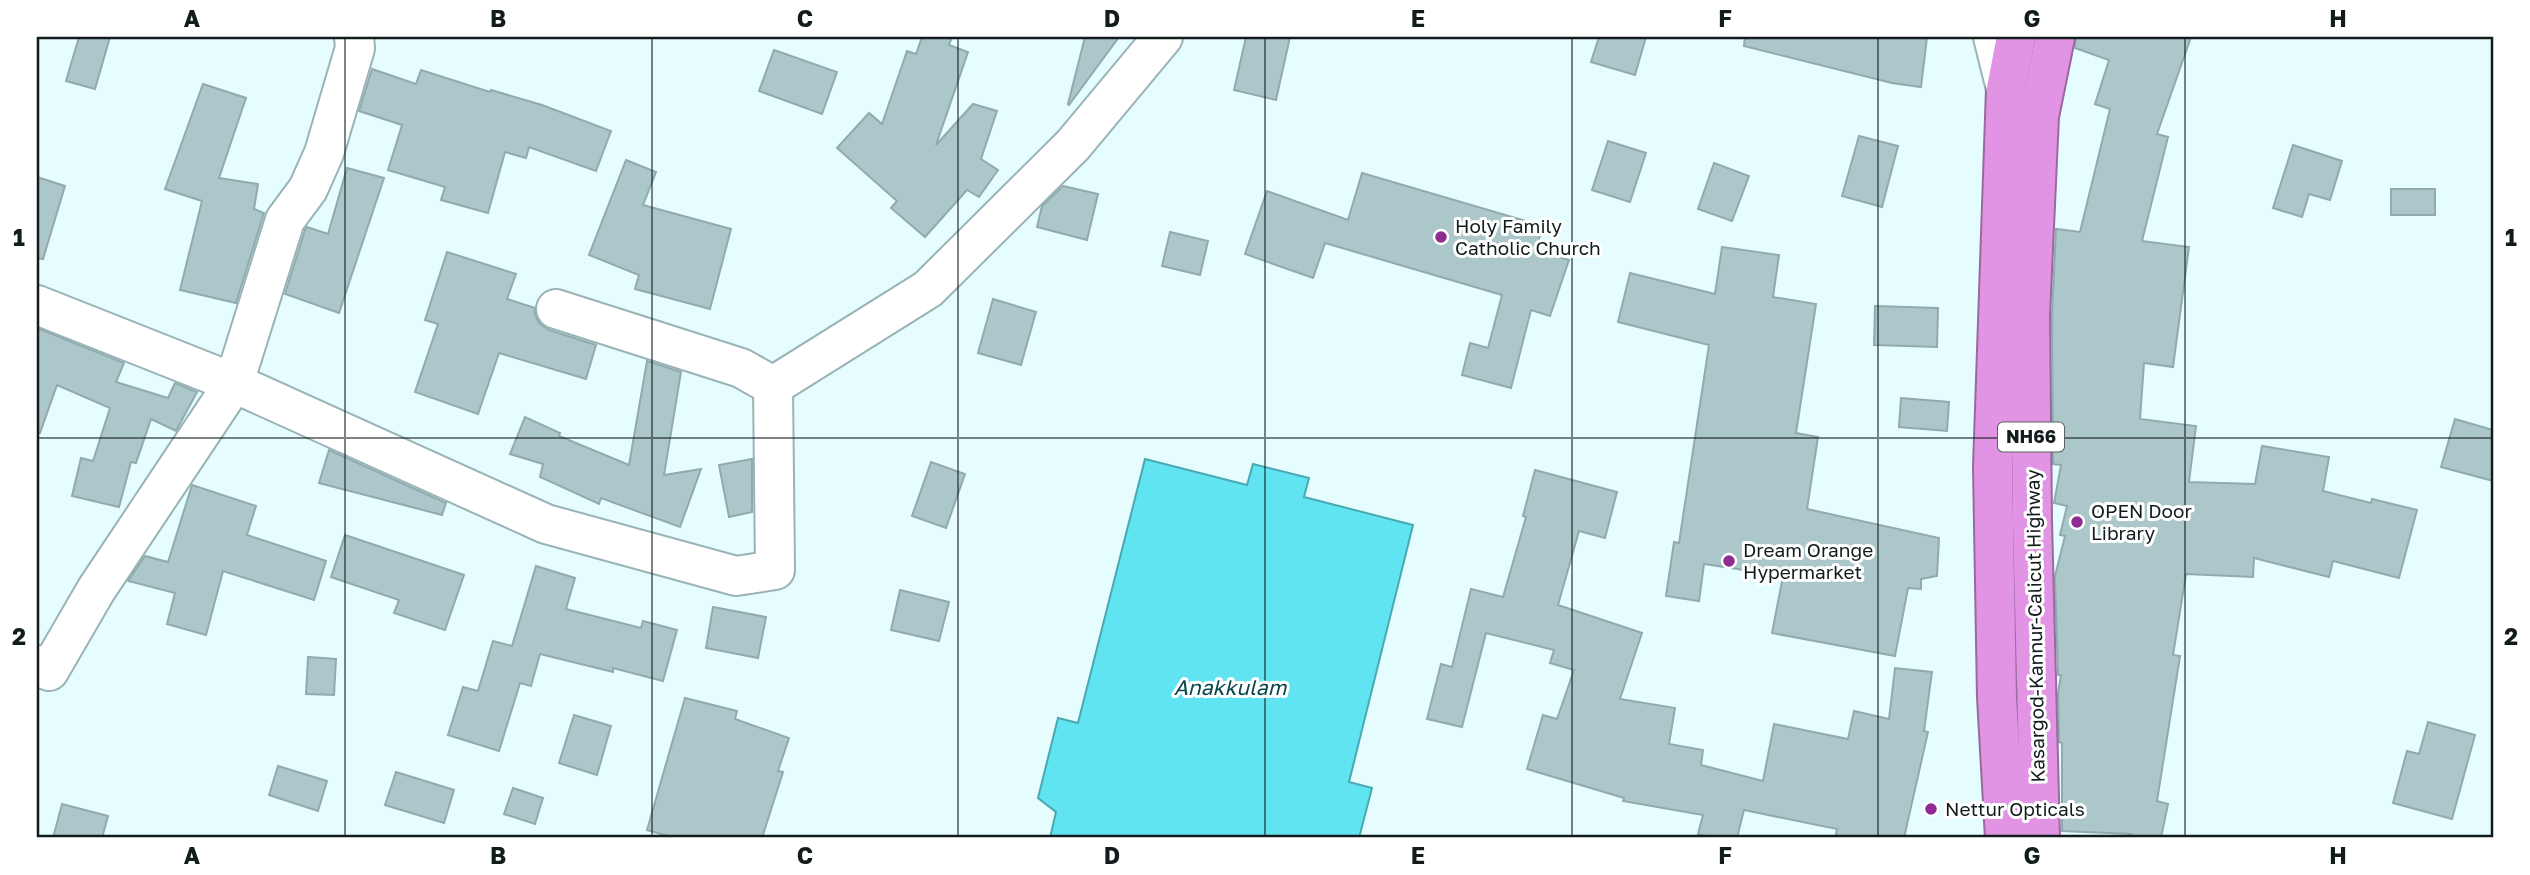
<svg xmlns="http://www.w3.org/2000/svg" width="2530" height="875" font-family="'Golos Text',sans-serif">
  <style>
    .water { fill: #60e4f1; stroke: #49a8b1; stroke-width: 2 }
    .building { fill: #acc7c9; stroke: #90aaad; stroke-width: 2 }
    .lines { fill: none; stroke-linecap: round; stroke-linejoin: round }
    .minor-casing { stroke: #99b3b6; stroke-width: 42 }
    .highway-casing { stroke: #986a9e; stroke-width: 42 }
    .minor { stroke: #fff; stroke-width: 38 }
    .highway { stroke: #e094e3; stroke-width: 38 }
    .grid { fill: none; stroke: #121c1d; stroke-width: 2; stroke-opacity: 0.55 }
    .poi-dot { fill: #8e2c94; stroke: #fff; stroke-width: 2.5 }
    .labels { text-anchor: middle; stroke-width: 6; stroke-linejoin: round; paint-order: stroke }
    .shield { fill: #fff; stroke: #596061; stroke-width: 2 }
    .shield-label { font-size: 18px; font-weight: bold; fill: #121c1d }
    .poi-label { font-size: 19px; fill: #121c1d; stroke: #fff; text-anchor: start }
    .street-label { font-size: 19px; fill: #121c1d; stroke: #fff }
    .water-label { font-size: 21px; font-style: italic; fill: #08474c; stroke: #fff }
    .neatline { fill: none; stroke: #121c1d; stroke-width: 2.5 }
    .grid-label { font-size: 23px; text-anchor: middle; font-weight: bold; fill: #121c1d }
  </style>
  <rect width="100%" height="100%" fill="#e6fdff"/>
  <path class="water" d="M 1145,459 L 1247,485 L 1253,464 L 1309,478 L 1304,497 L 1413,525 L 1349,782 L 1372,788 L 1359,838 L 1050,838 L 1056,812 L 1038,798 L 1058,718 L 1078,723 Z"/>
  <g class="building">
    <path d="M 79,37 L 110,37 L 95,89 L 66,81 Z"/>
    <path d="M 922,37 L 952,37 L 949,45 L 968,52 L 936,145 L 973,104 L 997,111 L 981,159 L 998,170 L 979,197 L 967,190 L 925,237 L 891,208 L 897,201 L 837,148 L 869,113 L 882,124 L 907,51 L 916,54 Z"/>
    <path d="M 1085,37 L 1119,37 L 1069,105 L 1068,104 Z"/>
    <path d="M 1246,37 L 1290,37 L 1276,100 L 1234,90 Z"/>
    <path d="M 1599,37 L 1646,37 L 1635,75 L 1591,62 Z"/>
    <path d="M 1745,37 L 1927,37 L 1921,87 L 1892,83 L 1744,46 Z"/>
    <path d="M 2076,37 L 2191,37 L 2157,134 L 2168,137 L 2142,241 L 2189,247 L 2173,367 L 2144,363 L 2140,419 L 2196,426 L 2189,482 L 2255,484 L 2262,446 L 2329,457 L 2323,491 L 2371,503 L 2372,499 L 2417,510 L 2399,578 L 2333,561 L 2329,577 L 2254,558 L 2253,577 L 2186,574 L 2173,655 L 2180,656 L 2157,801 L 2168,804 L 2161,838 L 2130,838 L 2131,834 L 2062,831 L 2062,743 L 2059,742 L 2058,693 L 2061,675 L 2058,675 L 2055,576 L 2065,536 L 2060,535 L 2067,506 L 2054,503 L 2061,465 L 2053,464 L 2052,315 L 2056,229 L 2080,232 L 2110,109 L 2095,104 L 2109,60 L 2075,48 Z"/>
    <path d="M 774,50 L 837,72 L 822,114 L 759,91 Z"/>
    <path d="M 372,69 L 416,84 L 421,70 L 490,92 L 491,90 L 542,105 L 611,131 L 596,171 L 529,147 L 526,158 L 505,152 L 488,213 L 441,200 L 445,187 L 388,170 L 402,125 L 359,111 Z"/>
    <path d="M 203,84 L 246,98 L 219,178 L 258,184 L 254,209 L 264,213 L 236,303 L 180,290 L 202,201 L 165,189 Z"/>
    <path d="M 1859,136 L 1898,146 L 1882,207 L 1842,196 Z"/>
    <path d="M 1608,141 L 1646,153 L 1630,202 L 1592,190 Z"/>
    <path d="M 2293,145 L 2342,161 L 2330,200 L 2309,194 L 2302,217 L 2273,208 Z"/>
    <path d="M 626,160 L 656,172 L 643,205 L 731,229 L 710,309 L 635,289 L 639,275 L 589,255 Z"/>
    <path d="M 1714,163 L 1749,176 L 1732,221 L 1698,209 Z"/>
    <path d="M 347,168 L 384,178 L 339,313 L 285,294 L 305,230 L 307,227 L 328,234 Z"/>
    <path d="M 1362,173 L 1543,226 L 1536,249 L 1569,260 L 1550,316 L 1531,310 L 1511,388 L 1462,375 L 1470,343 L 1488,348 L 1502,295 L 1325,243 L 1313,278 L 1245,254 L 1267,191 L 1348,220 Z"/>
    <path d="M 37,177 L 65,186 L 43,259 L 37,258 Z"/>
    <path d="M 1063,186 L 1098,194 L 1087,240 L 1037,227 L 1042,206 Z"/>
    <rect x="2391" y="189" width="44" height="26"/>
    <path d="M 1170,232 L 1208,241 L 1200,275 L 1162,266 Z"/>
    <path d="M 1722,247 L 1779,255 L 1773,297 L 1816,304 L 1796,433 L 1818,437 L 1807,509 L 1939,538 L 1937,576 L 1921,579 L 1921,589 L 1908,588 L 1895,656 L 1772,633 L 1783,576 L 1704,564 L 1699,601 L 1666,596 L 1674,542 L 1679,543 L 1709,345 L 1618,322 L 1630,273 L 1715,294 Z"/>
    <path d="M 447,252 L 516,274 L 507,299 L 535,308 L 535,314 L 539,323 L 549,330 L 596,345 L 586,379 L 499,353 L 478,414 L 415,392 L 438,324 L 425,320 Z"/>
    <path d="M 993,299 L 1036,312 L 1021,365 L 978,353 Z"/>
    <path d="M 1875,306 L 1938,308 L 1937,347 L 1874,345 Z"/>
    <path d="M 37,328 L 124,363 L 116,382 L 168,398 L 175,383 L 197,392 L 176,431 L 151,419 L 136,463 L 131,462 L 119,507 L 72,496 L 81,458 L 93,461 L 110,408 L 57,385 L 40,433 L 37,432 Z"/>
    <path d="M 647,361 L 681,372 L 664,475 L 701,469 L 680,527 L 601,498 L 599,504 L 540,477 L 543,464 L 510,454 L 525,417 L 560,433 L 559,436 L 629,465 Z"/>
    <path d="M 1901,398 L 1949,402 L 1947,431 L 1899,427 Z"/>
    <path d="M 2455,419 L 2493,430 L 2493,481 L 2441,467 Z"/>
    <path d="M 329,450 L 446,503 L 442,515 L 319,483 Z"/>
    <path d="M 752,459 L 752,512 L 729,517 L 719,465 Z"/>
    <path d="M 931,462 L 965,474 L 946,528 L 912,516 Z"/>
    <path d="M 1535,470 L 1617,492 L 1605,538 L 1579,531 L 1558,605 L 1642,633 L 1620,699 L 1675,708 L 1669,744 L 1703,750 L 1701,765 L 1763,781 L 1774,724 L 1848,739 L 1854,711 L 1889,719 L 1895,668 L 1932,672 L 1924,731 L 1928,732 L 1904,838 L 1835,838 L 1837,829 L 1744,810 L 1737,838 L 1715,838 L 1698,834 L 1703,815 L 1623,801 L 1624,798 L 1527,769 L 1543,715 L 1557,719 L 1574,670 L 1550,663 L 1554,650 L 1486,633 L 1462,727 L 1427,719 L 1441,664 L 1452,667 L 1471,589 L 1503,597 L 1526,517 L 1523,516 Z"/>
    <path d="M 192,485 L 256,506 L 247,535 L 326,561 L 314,600 L 223,571 L 206,635 L 167,624 L 175,593 L 128,581 L 145,556 L 168,562 Z"/>
    <path d="M 345,535 L 464,575 L 445,630 L 394,613 L 399,600 L 331,577 Z"/>
    <path d="M 536,566 L 575,578 L 566,609 L 641,628 L 643,621 L 677,630 L 663,681 L 613,668 L 613,672 L 540,654 L 531,686 L 520,683 L 499,751 L 448,735 L 463,687 L 478,691 L 493,641 L 512,646 Z"/>
    <path d="M 900,590 L 949,602 L 939,641 L 891,630 Z"/>
    <path d="M 713,607 L 766,617 L 758,658 L 706,648 Z"/>
    <path d="M 308,657 L 336,659 L 334,695 L 306,694 Z"/>
    <path d="M 685,698 L 737,711 L 735,719 L 789,738 L 778,771 L 783,772 L 762,838 L 675,838 L 647,830 Z"/>
    <path d="M 574,715 L 611,726 L 597,775 L 559,763 Z"/>
    <path d="M 2428,722 L 2475,735 L 2452,819 L 2393,803 L 2407,751 L 2419,754 Z"/>
    <path d="M 278,766 L 327,781 L 318,811 L 269,795 Z"/>
    <path d="M 396,772 L 454,790 L 444,823 L 385,805 Z"/>
    <path d="M 513,788 L 543,798 L 535,824 L 504,814 Z"/>
    <path d="M 62,804 L 108,816 L 102,838 L 53,838 Z"/>
  </g>
  <g class="lines">
    <g class="minor-casing">
      <g id="minor">
        <path d="M 1993,37 L 2006,89"/>
        <path d="M 37,305 L 234,383 L 546,524 L 736,576 L 775,570 L 773,386"/>
        <path d="M 556,309 L 741,368 L 773,386"/>
        <path d="M 773,386 L 928,289 L 1073,145 L 1163,37"/>
        <path d="M 37,665 L 49,671 L 96,590 L 234,383 L 285,220 L 308,189 L 324,153 L 355,48 L 354,37"/>
      </g>
    </g>
    <g class="highway-casing">
      <g id="highway">
        <path d="M 2005,838 L 1997,697 L 1993,467 L 2006,89 L 2016,37"/>
        <path d="M 2040,838 L 2032,521 L 2030,315 L 2039,116 L 2055,37"/>
      </g>
    </g>
    <use href="#minor" class="minor"/>
    <use href="#highway" class="highway"/>
  </g>
  <path class="grid" d="M 345,37 L 345,838M 652,37 L 652,838M 958,37 L 958,838M 1265,37 L 1265,838M 1572,37 L 1572,838M 1878,37 L 1878,838M 2185,37 L 2185,838M 37,438 L 2493,438"/>
  <g class="poi-dot">
    <circle cx="1441" cy="237" r="7"/>
    <circle cx="2077" cy="522" r="7"/>
    <circle cx="1729" cy="561" r="7"/>
    <circle cx="1931" cy="809" r="7"/>
  </g>
  <g class="labels">
    <rect class="shield" x="1998" y="422.5" width="66" height="29" rx="5"/>
    <g class="shield-label">
      <text x="2031" y="443">NH66</text>
    </g>
    <g class="poi-label">
      <text x="1455" y="233">Holy Family<tspan x="1455" dy="22">Catholic Church</tspan></text>
      <text x="2091" y="518">OPEN Door<tspan x="2091" dy="22">Library</tspan></text>
      <text x="1743" y="557">Dream Orange<tspan x="1743" dy="22">Hypermarket</tspan></text>
      <text x="1945" y="816">Nettur Opticals</text>
    </g>
    <g class="street-label">
      <text transform="translate(2035 626) rotate(-91)" y="7">Kasargod-Kannur-Calicut Highway</text>
    </g>
    <g class="water-label">
      <text x="1230" y="695">Anakkulam</text>
    </g>
  </g>
  <rect width="2530" height="875" fill="none" stroke="#ffffff" stroke-width="77"/>
  <rect x="38" y="38" width="2454" height="798" class="neatline"/>
  <g class="grid-label">
    <text x="192" y="27">A</text>
    <text x="498" y="27">B</text>
    <text x="805" y="27">C</text>
    <text x="1112" y="27">D</text>
    <text x="1418" y="27">E</text>
    <text x="1725" y="27">F</text>
    <text x="2032" y="27">G</text>
    <text x="2338" y="27">H</text>
    <text x="19" y="246">1</text>
    <text x="2511" y="246">1</text>
    <text x="19" y="645">2</text>
    <text x="2511" y="645">2</text>
    <text x="192" y="864">A</text>
    <text x="498" y="864">B</text>
    <text x="805" y="864">C</text>
    <text x="1112" y="864">D</text>
    <text x="1418" y="864">E</text>
    <text x="1725" y="864">F</text>
    <text x="2032" y="864">G</text>
    <text x="2338" y="864">H</text>
  </g>
</svg>
